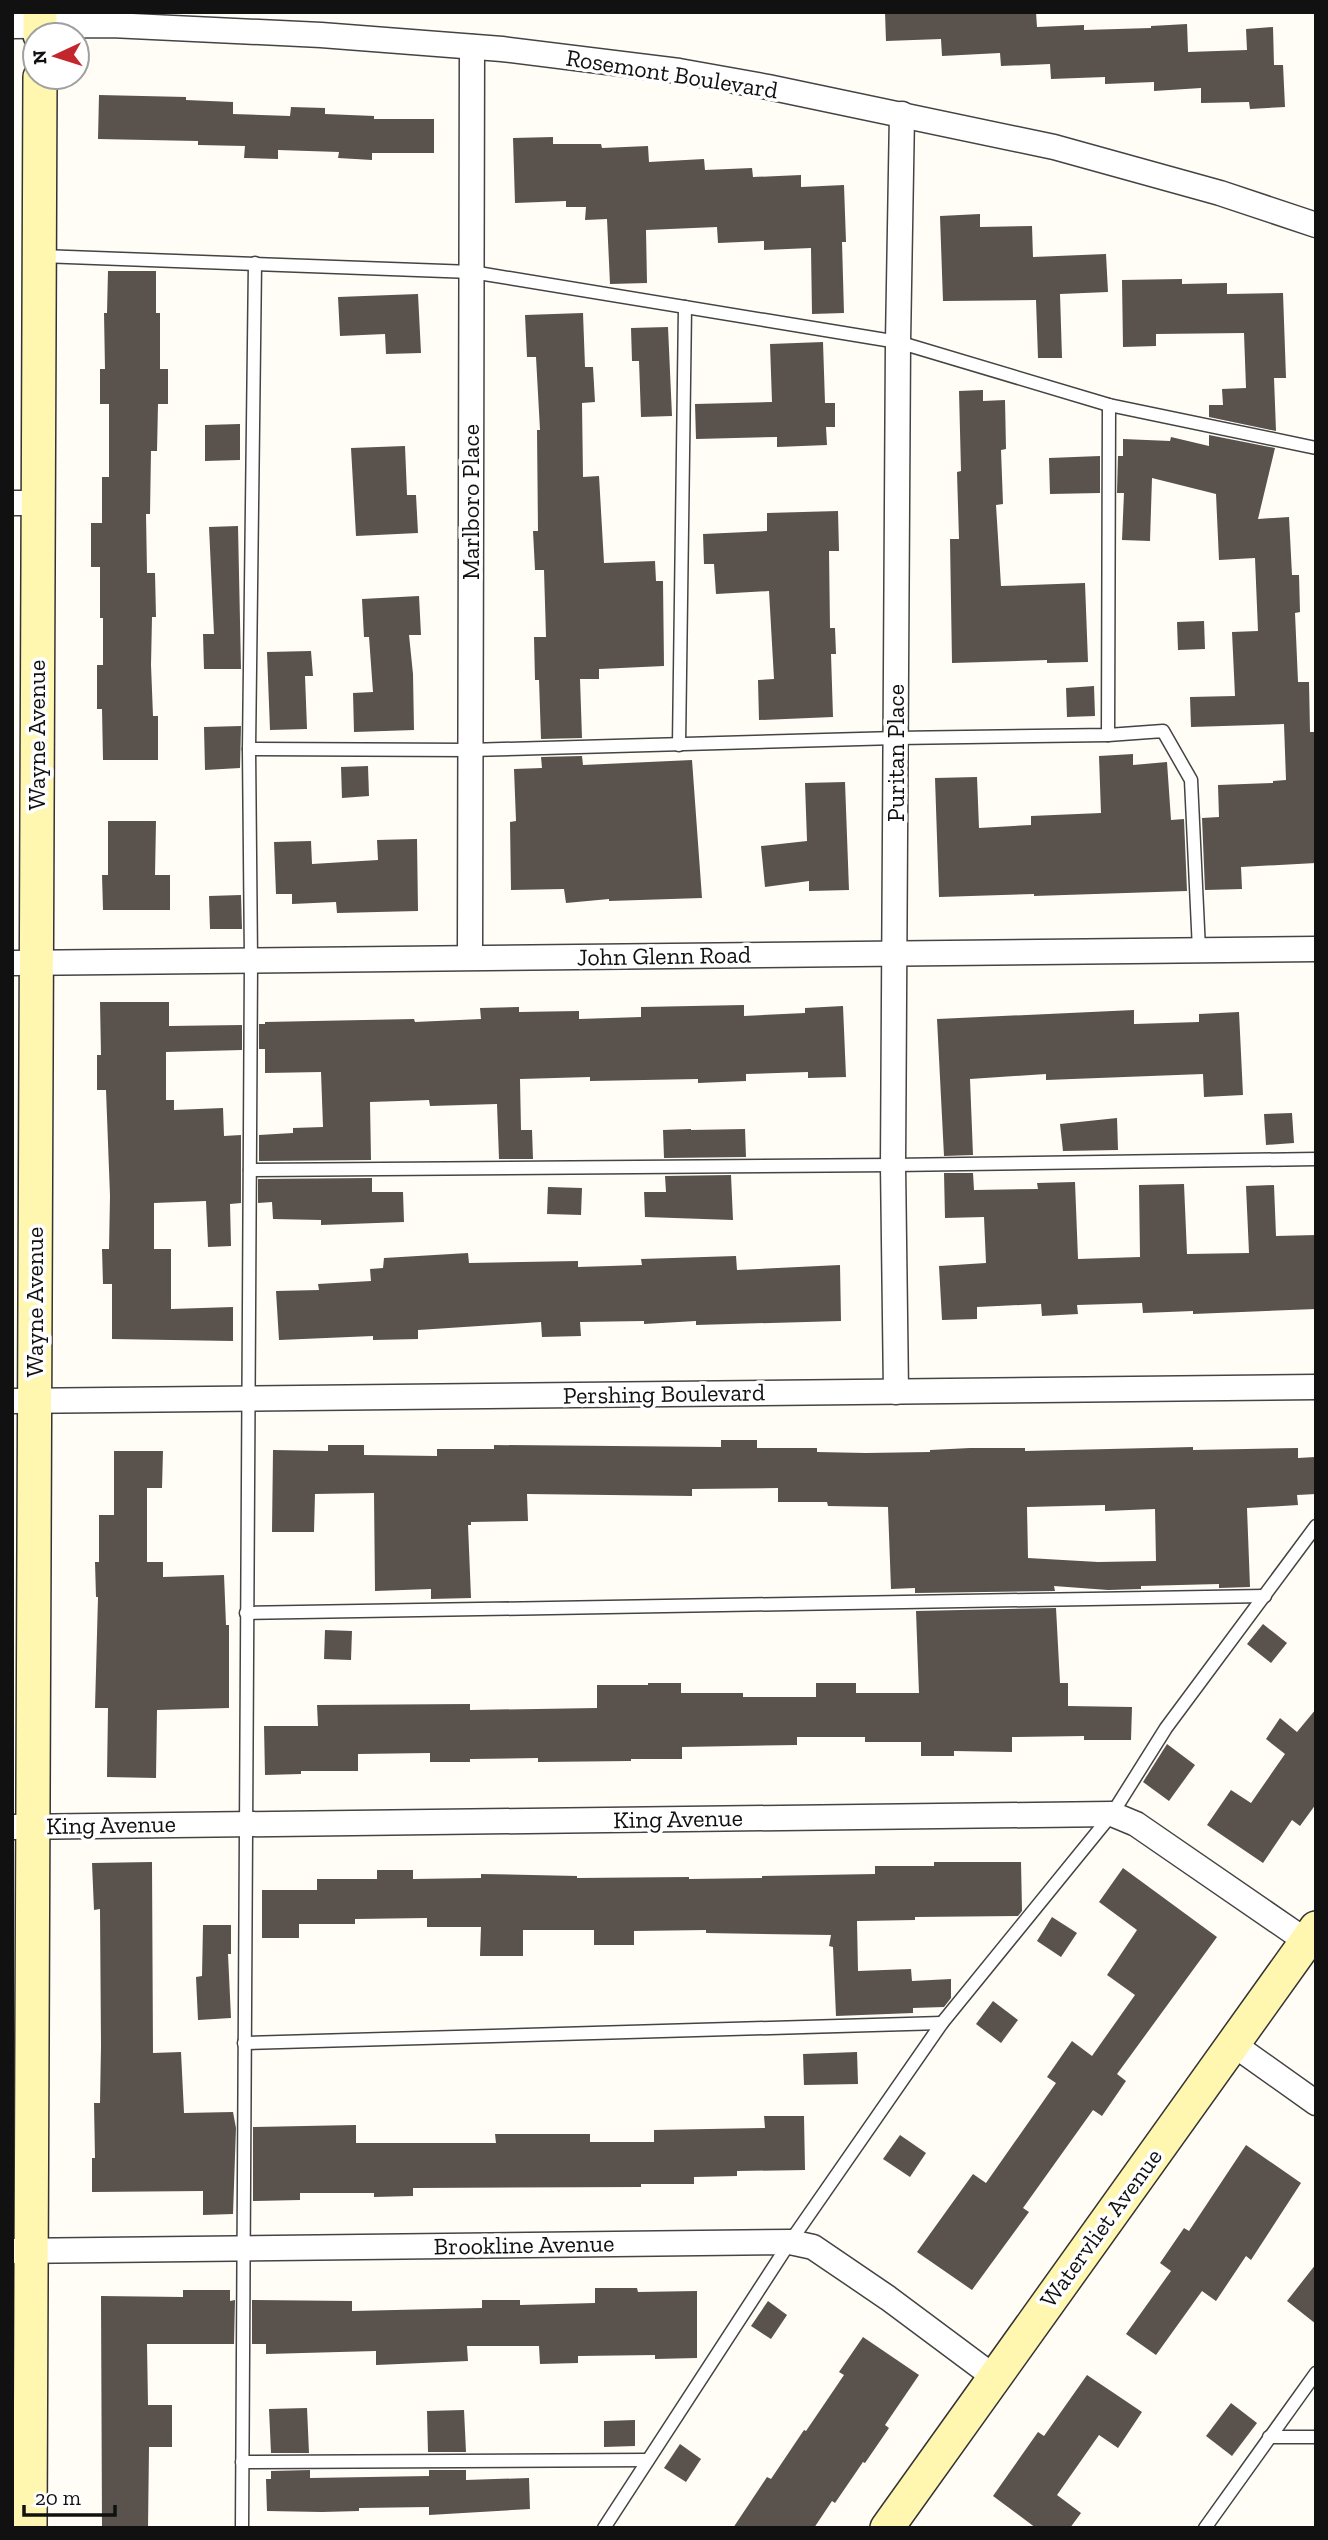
<svg xmlns="http://www.w3.org/2000/svg" width="1328" height="2540" font-family="'Zilla Slab',serif">
  <style>
    .building { fill: #5a524d; fill-rule: evenodd }
    .lines { fill: none; stroke-linecap: round; stroke-linejoin: round }
    .lane-casing { stroke: #444; stroke-width: 15 }
    .street-casing { stroke: #444; stroke-width: 27 }
    .secondary-casing { stroke: #333; stroke-width: 36 }
    .lane { stroke: #fff; stroke-width: 12 }
    .street { stroke: #fff; stroke-width: 24 }
    .secondary { stroke: #fff6b0; stroke-width: 33 }
    .labels { text-anchor: middle; stroke-width: 7; stroke-linejoin: round; paint-order: stroke }
    .street-label { font-size: 24px; fill: #111; stroke: #fff }
  </style>
  <rect width="100%" height="100%" fill="#fffdf5"/>
  <g class="building">
    <path d="M 885,12 L 1036,12 L 1037,27 L 1084,25 L 1084,30 L 1151,28 L 1151,26 L 1187,24 L 1188,52 L 1247,50 L 1246,29 L 1273,27 L 1274,65 L 1283,65 L 1285,107 L 1250,109 L 1249,102 L 1201,103 L 1201,88 L 1154,91 L 1154,82 L 1105,84 L 1105,77 L 1051,79 L 1050,64 L 1001,66 L 1000,53 L 942,56 L 941,39 L 886,41 Z"/>
    <path d="M 99,95 L 186,97 L 186,100 L 233,102 L 233,114 L 290,116 L 291,107 L 325,108 L 325,114 L 374,116 L 374,119 L 434,119 L 434,153 L 372,153 L 372,160 L 338,158 L 339,152 L 278,150 L 278,159 L 244,158 L 245,146 L 198,145 L 198,141 L 98,139 Z"/>
    <path d="M 553,137 L 553,144 L 601,144 L 602,148 L 648,146 L 649,162 L 704,159 L 705,170 L 752,168 L 753,177 L 801,175 L 801,187 L 844,185 L 846,242 L 842,242 L 844,313 L 812,314 L 811,248 L 764,250 L 764,241 L 718,243 L 717,227 L 646,230 L 647,283 L 610,284 L 607,219 L 585,220 L 586,207 L 566,207 L 566,201 L 515,203 L 513,138 Z"/>
    <path d="M 980,214 L 980,227 L 1032,226 L 1033,257 L 1106,254 L 1108,292 L 1060,294 L 1062,358 L 1038,358 L 1036,300 L 943,301 L 940,216 Z"/>
    <path d="M 108,271 L 156,271 L 156,313 L 160,313 L 160,369 L 168,369 L 168,404 L 158,404 L 157,451 L 151,451 L 150,514 L 146,514 L 147,573 L 155,573 L 156,617 L 152,617 L 151,665 L 153,716 L 158,716 L 158,760 L 103,760 L 102,709 L 97,709 L 97,665 L 103,665 L 103,618 L 100,618 L 100,567 L 91,567 L 91,523 L 102,523 L 102,477 L 109,477 L 109,404 L 100,404 L 100,369 L 105,369 L 104,313 L 107,313 Z"/>
    <path d="M 1182,279 L 1182,284 L 1227,283 L 1227,294 L 1283,293 L 1286,378 L 1274,378 L 1276,431 L 1209,417 L 1209,405 L 1223,405 L 1222,389 L 1246,388 L 1244,333 L 1156,334 L 1156,346 L 1123,347 L 1122,280 Z"/>
    <path d="M 418,294 L 421,353 L 386,354 L 385,334 L 340,336 L 338,297 Z"/>
    <path d="M 583,313 L 585,367 L 593,367 L 595,402 L 582,403 L 583,477 L 599,476 L 604,563 L 655,561 L 656,581 L 663,581 L 664,666 L 599,669 L 599,679 L 580,679 L 582,738 L 541,739 L 539,680 L 535,680 L 534,637 L 546,637 L 544,570 L 535,570 L 533,531 L 538,531 L 537,430 L 540,430 L 536,357 L 527,357 L 525,315 Z"/>
    <path d="M 668,327 L 672,416 L 641,417 L 639,361 L 632,361 L 631,328 Z"/>
    <path d="M 823,342 L 825,403 L 835,403 L 835,427 L 826,427 L 827,445 L 777,447 L 777,437 L 696,439 L 695,404 L 772,402 L 770,344 Z"/>
    <path d="M 983,390 L 983,401 L 1005,400 L 1006,449 L 1001,450 L 1003,504 L 996,505 L 1001,586 L 1085,583 L 1088,662 L 1047,663 L 1047,660 L 952,663 L 950,539 L 959,539 L 957,472 L 961,471 L 959,391 Z"/>
    <path d="M 240,424 L 240,460 L 205,461 L 205,425 Z"/>
    <path d="M 1209,435 L 1275,448 L 1258,519 L 1289,517 L 1292,575 L 1299,575 L 1300,612 L 1295,613 L 1298,682 L 1309,682 L 1310,732 L 1316,732 L 1316,863 L 1241,867 L 1242,889 L 1205,890 L 1202,818 L 1219,817 L 1218,785 L 1273,783 L 1273,781 L 1286,780 L 1284,724 L 1191,727 L 1190,697 L 1235,696 L 1232,632 L 1258,631 L 1255,558 L 1219,560 L 1216,494 L 1152,478 L 1150,541 L 1122,540 L 1124,493 L 1117,493 L 1118,456 L 1123,456 L 1123,439 L 1170,441 L 1171,437 L 1209,446 Z"/>
    <path d="M 405,446 L 407,495 L 416,495 L 418,533 L 356,536 L 351,448 Z"/>
    <path d="M 1100,456 L 1100,493 L 1050,494 L 1049,458 Z"/>
    <path d="M 838,511 L 839,551 L 829,551 L 830,628 L 835,628 L 836,654 L 831,654 L 833,717 L 759,720 L 758,680 L 774,679 L 769,591 L 716,594 L 714,564 L 704,564 L 703,534 L 767,531 L 767,513 Z"/>
    <path d="M 238,526 L 241,669 L 204,669 L 203,634 L 214,634 L 209,527 Z"/>
    <path d="M 419,596 L 421,635 L 409,635 L 413,674 L 414,730 L 354,732 L 353,693 L 373,692 L 369,637 L 364,637 L 362,599 Z"/>
    <path d="M 1204,621 L 1205,649 L 1178,650 L 1177,622 Z"/>
    <path d="M 311,651 L 313,676 L 305,676 L 307,729 L 270,730 L 267,652 Z"/>
    <path d="M 1094,686 L 1095,716 L 1067,717 L 1066,688 Z"/>
    <path d="M 241,726 L 240,768 L 205,770 L 204,727 Z"/>
    <path d="M 1133,754 L 1133,765 L 1167,762 L 1171,820 L 1184,819 L 1187,891 L 1034,896 L 1034,894 L 939,897 L 935,778 L 977,777 L 979,828 L 1031,825 L 1031,816 L 1101,813 L 1099,756 Z"/>
    <path d="M 582,756 L 583,765 L 692,760 L 702,898 L 609,901 L 609,899 L 566,903 L 564,889 L 511,890 L 510,822 L 516,821 L 514,769 L 542,768 L 541,757 Z"/>
    <path d="M 368,766 L 369,796 L 342,798 L 341,767 Z"/>
    <path d="M 845,782 L 849,890 L 809,891 L 809,881 L 765,887 L 761,846 L 807,841 L 805,783 Z"/>
    <path d="M 108,821 L 156,821 L 155,875 L 170,875 L 170,910 L 103,910 L 102,875 L 108,875 Z"/>
    <path d="M 417,839 L 418,911 L 337,913 L 336,902 L 292,904 L 292,894 L 276,894 L 274,842 L 311,841 L 312,864 L 378,860 L 377,840 Z"/>
    <path d="M 241,895 L 242,929 L 210,929 L 209,896 Z"/>
    <path d="M 100,1002 L 169,1002 L 169,1026 L 242,1025 L 242,1050 L 166,1052 L 166,1100 L 174,1100 L 174,1110 L 223,1108 L 224,1136 L 241,1135 L 241,1203 L 230,1204 L 231,1246 L 208,1247 L 206,1201 L 154,1203 L 154,1249 L 171,1249 L 171,1309 L 233,1307 L 233,1341 L 112,1339 L 112,1284 L 103,1284 L 102,1249 L 109,1249 L 110,1196 L 106,1090 L 97,1090 L 97,1055 L 101,1055 Z"/>
    <path d="M 744,1005 L 744,1016 L 805,1013 L 805,1008 L 843,1006 L 846,1077 L 808,1078 L 808,1072 L 746,1074 L 746,1081 L 698,1083 L 698,1079 L 590,1081 L 590,1077 L 520,1079 L 521,1130 L 532,1130 L 533,1159 L 499,1159 L 497,1104 L 430,1106 L 429,1100 L 370,1102 L 371,1160 L 259,1161 L 259,1135 L 293,1133 L 293,1128 L 323,1127 L 321,1072 L 265,1073 L 265,1049 L 259,1049 L 259,1024 L 265,1024 L 265,1022 L 414,1019 L 415,1022 L 481,1019 L 480,1008 L 519,1007 L 519,1012 L 579,1011 L 579,1019 L 641,1017 L 641,1007 Z"/>
    <path d="M 1134,1010 L 1134,1024 L 1199,1022 L 1199,1014 L 1239,1012 L 1243,1095 L 1204,1097 L 1203,1074 L 1046,1080 L 1046,1074 L 970,1079 L 973,1155 L 944,1156 L 937,1019 Z"/>
    <path d="M 1292,1113 L 1294,1143 L 1266,1145 L 1264,1114 Z"/>
    <path d="M 1117,1118 L 1118,1150 L 1063,1151 L 1060,1124 Z"/>
    <path d="M 691,1129 L 691,1130 L 745,1129 L 746,1157 L 664,1158 L 663,1130 Z"/>
    <path d="M 944,1173 L 973,1173 L 974,1190 L 1038,1189 L 1037,1183 L 1075,1182 L 1078,1259 L 1140,1257 L 1139,1185 L 1184,1184 L 1187,1254 L 1249,1253 L 1246,1186 L 1274,1185 L 1276,1236 L 1316,1235 L 1316,1309 L 1193,1314 L 1193,1311 L 1143,1313 L 1142,1303 L 1077,1305 L 1078,1314 L 1042,1316 L 1041,1304 L 977,1307 L 977,1319 L 942,1320 L 939,1266 L 986,1263 L 984,1217 L 945,1218 Z"/>
    <path d="M 731,1175 L 733,1220 L 645,1217 L 644,1192 L 666,1192 L 665,1176 Z"/>
    <path d="M 372,1178 L 372,1192 L 403,1192 L 404,1222 L 321,1225 L 321,1220 L 273,1219 L 272,1202 L 258,1203 L 258,1179 Z"/>
    <path d="M 548,1187 L 582,1188 L 581,1215 L 547,1214 Z"/>
    <path d="M 468,1253 L 469,1263 L 578,1261 L 578,1267 L 642,1265 L 641,1259 L 736,1256 L 737,1270 L 840,1265 L 841,1321 L 696,1325 L 696,1321 L 644,1324 L 644,1321 L 580,1322 L 581,1336 L 542,1337 L 541,1322 L 418,1330 L 418,1339 L 373,1340 L 373,1336 L 279,1340 L 276,1291 L 319,1290 L 318,1284 L 371,1281 L 370,1269 L 383,1268 L 384,1258 Z"/>
    <path d="M 721,1440 L 757,1440 L 757,1448 L 817,1448 L 817,1452 L 866,1453 L 930,1452 L 930,1450 L 970,1448 L 1025,1448 L 1025,1451 L 1193,1447 L 1193,1450 L 1298,1448 L 1298,1458 L 1315,1457 L 1316,1494 L 1297,1495 L 1298,1505 L 1247,1508 L 1250,1587 L 1219,1588 L 1219,1584 L 1141,1586 L 1141,1589 L 1108,1590 L 1054,1586 L 1055,1591 L 915,1593 L 915,1588 L 891,1589 L 888,1507 L 828,1506 L 827,1502 L 778,1502 L 778,1488 L 692,1489 L 692,1496 L 527,1494 L 528,1521 L 471,1522 L 471,1525 L 468,1525 L 471,1598 L 431,1599 L 431,1589 L 375,1591 L 374,1493 L 315,1494 L 314,1532 L 272,1532 L 273,1450 L 328,1451 L 328,1445 L 364,1445 L 364,1455 L 437,1456 L 437,1449 L 494,1449 L 494,1445 L 721,1447 ZM 1105,1505 L 1105,1511 L 1155,1509 L 1156,1561 L 1098,1562 L 1028,1558 L 1027,1507 Z"/>
    <path d="M 114,1451 L 163,1451 L 162,1488 L 147,1488 L 147,1562 L 163,1562 L 163,1577 L 224,1575 L 226,1625 L 229,1625 L 229,1708 L 157,1710 L 156,1778 L 107,1777 L 108,1708 L 95,1708 L 98,1597 L 96,1597 L 95,1562 L 99,1562 L 99,1515 L 114,1515 Z"/>
    <path d="M 1056,1608 L 1060,1683 L 1068,1683 L 1068,1706 L 1132,1707 L 1131,1740 L 1084,1740 L 1084,1736 L 1012,1737 L 1012,1752 L 954,1751 L 954,1756 L 921,1756 L 921,1742 L 865,1742 L 865,1737 L 797,1737 L 797,1745 L 682,1747 L 682,1759 L 631,1759 L 631,1761 L 538,1762 L 538,1758 L 470,1759 L 470,1762 L 430,1762 L 430,1753 L 358,1754 L 358,1771 L 301,1771 L 301,1774 L 265,1775 L 264,1726 L 318,1726 L 317,1705 L 470,1704 L 470,1710 L 597,1708 L 597,1685 L 648,1685 L 648,1683 L 681,1683 L 681,1693 L 743,1693 L 743,1697 L 816,1697 L 816,1683 L 856,1683 L 856,1693 L 919,1693 L 916,1611 Z"/>
    <path d="M 1263,1624 L 1287,1643 L 1271,1663 L 1247,1644 Z"/>
    <path d="M 325,1630 L 352,1631 L 351,1660 L 324,1659 Z"/>
    <path d="M 1316,1709 L 1316,1804 L 1300,1826 L 1292,1820 L 1263,1863 L 1207,1825 L 1231,1790 L 1251,1803 L 1285,1754 L 1266,1739 L 1280,1718 L 1297,1732 Z"/>
    <path d="M 1167,1744 L 1195,1765 L 1169,1801 L 1143,1782 Z"/>
    <path d="M 152,1862 L 153,2053 L 181,2052 L 184,2113 L 233,2112 L 236,2128 L 233,2214 L 203,2215 L 203,2191 L 92,2192 L 92,2158 L 95,2158 L 94,2103 L 100,2103 L 101,2046 L 100,1909 L 94,1910 L 92,1863 Z"/>
    <path d="M 934,1862 L 1021,1862 L 1022,1911 L 1018,1916 L 915,1917 L 915,1920 L 857,1921 L 858,1971 L 911,1969 L 912,1981 L 951,1979 L 951,1998 L 944,2007 L 913,2008 L 913,2013 L 836,2016 L 833,1947 L 829,1946 L 831,1935 L 706,1933 L 706,1930 L 634,1931 L 634,1945 L 594,1945 L 594,1930 L 523,1930 L 523,1956 L 480,1956 L 481,1927 L 427,1927 L 427,1918 L 355,1919 L 355,1924 L 299,1924 L 299,1938 L 262,1938 L 262,1890 L 317,1890 L 317,1879 L 377,1879 L 377,1870 L 413,1870 L 413,1879 L 481,1878 L 481,1874 L 577,1876 L 577,1878 L 689,1877 L 689,1879 L 762,1878 L 762,1876 L 875,1874 L 875,1866 L 934,1866 Z"/>
    <path d="M 1123,1868 L 1217,1937 L 1117,2074 L 1126,2081 L 1102,2116 L 1093,2110 L 1023,2208 L 1029,2212 L 972,2290 L 917,2252 L 973,2174 L 986,2183 L 1056,2083 L 1047,2077 L 1072,2041 L 1092,2056 L 1135,1995 L 1107,1975 L 1137,1930 L 1099,1902 Z"/>
    <path d="M 1052,1917 L 1077,1933 L 1061,1957 L 1037,1941 Z"/>
    <path d="M 203,1925 L 231,1925 L 231,1954 L 228,1954 L 231,2018 L 198,2020 L 196,1977 L 202,1976 Z"/>
    <path d="M 993,2001 L 1018,2020 L 1001,2043 L 976,2024 Z"/>
    <path d="M 857,2052 L 858,2084 L 804,2085 L 803,2054 Z"/>
    <path d="M 764,2116 L 804,2116 L 805,2170 L 737,2171 L 737,2176 L 694,2177 L 694,2184 L 641,2184 L 641,2187 L 413,2188 L 413,2196 L 374,2197 L 374,2193 L 300,2193 L 300,2200 L 253,2201 L 253,2127 L 356,2125 L 356,2143 L 496,2143 L 495,2134 L 590,2134 L 590,2142 L 654,2142 L 654,2130 L 765,2128 Z"/>
    <path d="M 900,2135 L 926,2153 L 910,2177 L 883,2159 Z"/>
    <path d="M 1246,2145 L 1301,2183 L 1251,2260 L 1246,2256 L 1216,2301 L 1202,2291 L 1156,2355 L 1126,2334 L 1171,2271 L 1160,2263 L 1184,2228 L 1189,2231 Z"/>
    <path d="M 1316,2264 L 1316,2324 L 1287,2301 Z"/>
    <path d="M 595,2288 L 637,2288 L 638,2292 L 697,2291 L 697,2358 L 655,2359 L 655,2355 L 578,2356 L 578,2363 L 540,2364 L 539,2346 L 467,2346 L 468,2361 L 376,2365 L 376,2351 L 266,2354 L 266,2344 L 252,2344 L 252,2300 L 352,2301 L 352,2311 L 482,2308 L 482,2300 L 520,2300 L 520,2305 L 595,2303 Z"/>
    <path d="M 183,2290 L 230,2290 L 230,2301 L 235,2300 L 234,2344 L 147,2344 L 148,2405 L 172,2405 L 172,2447 L 149,2447 L 148,2528 L 102,2528 L 101,2296 L 183,2297 Z"/>
    <path d="M 768,2301 L 787,2315 L 771,2339 L 751,2326 Z"/>
    <path d="M 863,2337 L 919,2375 L 885,2425 L 889,2428 L 865,2463 L 863,2462 L 835,2503 L 832,2501 L 814,2528 L 733,2528 L 767,2477 L 771,2479 L 804,2430 L 806,2431 L 844,2375 L 839,2372 Z"/>
    <path d="M 1087,2375 L 1142,2412 L 1118,2448 L 1099,2435 L 1057,2495 L 1081,2513 L 1070,2528 L 1036,2528 L 993,2496 L 1038,2432 L 1044,2436 Z"/>
    <path d="M 1231,2403 L 1257,2423 L 1232,2456 L 1206,2436 Z"/>
    <path d="M 307,2408 L 309,2453 L 271,2453 L 269,2409 Z"/>
    <path d="M 464,2410 L 466,2452 L 428,2452 L 427,2411 Z"/>
    <path d="M 635,2420 L 635,2446 L 604,2447 L 604,2421 Z"/>
    <path d="M 680,2444 L 701,2459 L 686,2482 L 664,2468 Z"/>
    <path d="M 310,2470 L 310,2478 L 429,2476 L 429,2470 L 466,2470 L 466,2480 L 529,2478 L 530,2509 L 429,2515 L 429,2507 L 359,2508 L 359,2511 L 322,2512 L 267,2511 L 266,2479 L 271,2479 L 271,2471 Z"/>
  </g>
  <g class="lines">
    <g class="lane-casing">
      <g id="lane">
        <path d="M 41,256 L 472,272 L 898,342 L 1109,405 L 1316,448"/>
        <path d="M 1108,735 L 1109,405"/>
        <path d="M 679,745 L 685,307"/>
        <path d="M 249,749 L 470,750 L 896,738 L 1108,735 L 1163,731 L 1191,780 L 1199,950"/>
        <path d="M 250,1170 L 893,1165 L 1316,1159"/>
        <path d="M 246,1613 L 1265,1596"/>
        <path d="M 244,2043 L 942,2023"/>
        <path d="M 1269,2437 L 1316,2437"/>
        <path d="M 242,2462 L 648,2460"/>
        <path d="M 242,2528 L 251,961 L 249,749 L 255,263"/>
        <path d="M 604,2528 L 790,2242 L 942,2023 L 1112,1814 L 1166,1728 L 1316,1526"/>
        <path d="M 1205,2528 L 1316,2373"/>
      </g>
    </g>
    <g class="street-casing">
      <g id="street">
        <path d="M 12,26 L 111,25 L 321,35 L 502,49 L 679,71 L 768,87 L 1054,147 L 1220,193 L 1316,225"/>
        <path d="M 12,503 L 38,503"/>
        <path d="M 470,957 L 472,47"/>
        <path d="M 12,963 L 1316,949"/>
        <path d="M 896,1392 L 893,1165 L 898,342 L 902,114"/>
        <path d="M 12,1401 L 1316,1387"/>
        <path d="M 12,1827 L 1112,1814 L 1136,1824 L 1306,1941"/>
        <path d="M 1233,2044 L 1316,2103"/>
        <path d="M 12,2251 L 790,2242 L 813,2247 L 888,2298 L 994,2377"/>
      </g>
    </g>
    <g class="secondary-casing">
      <g id="secondary">
        <path d="M 40,35 L 40,12"/>
        <path d="M 30,2528 L 40,77"/>
        <path d="M 887,2528 L 1316,1928"/>
      </g>
    </g>
    <use href="#lane" class="lane"/>
    <use href="#street" class="street"/>
    <use href="#secondary" class="secondary"/>
  </g>
  <g class="labels">
    <g class="street-label">
      <text transform="translate(672 74) rotate(9)" y="8">Rosemont Boulevard</text>
      <text transform="translate(471 502) rotate(-90)" y="8">Marlboro Place</text>
      <text transform="translate(37 735) rotate(-90)" y="8">Wayne Avenue</text>
      <text transform="translate(896 753) rotate(-90)" y="8">Puritan Place</text>
      <text transform="translate(664 956) rotate(-1)" y="8">John Glenn Road</text>
      <text transform="translate(35 1302) rotate(-90)" y="8">Wayne Avenue</text>
      <text transform="translate(664 1394) rotate(-1)" y="8">Pershing Boulevard</text>
      <text transform="translate(678 1819) rotate(-1)" y="8">King Avenue</text>
      <text transform="translate(111 1825) rotate(-1)" y="8">King Avenue</text>
      <text transform="translate(1101 2228) rotate(-54)" y="8">Watervliet Avenue</text>
      <text transform="translate(524 2245) rotate(-1)" y="8">Brookline Avenue</text>
    </g>
  </g>
  <rect width="1328" height="2540" fill="none" stroke="#111111" stroke-width="28"/>
  <g transform="translate(56 56) rotate(266)"><circle r="33" fill="#ffffff" stroke="#a0a0a0" stroke-width="2"/>
  <path d="M0-5L12 26L0 18L-12 26Z" fill="#c4262e"/>
  <text y="-10" font-size="19" font-weight="bold" text-anchor="middle" fill="#111111">N</text>
  </g>
  <path d="M24 2505v10h91v-10" fill="none" stroke="#111111" stroke-width="3.5"/>
  <text x="35" y="2505" font-size="21" fill="#111111" stroke="#ffffff" stroke-width="5" paint-order="stroke">20 m</text>
</svg>
